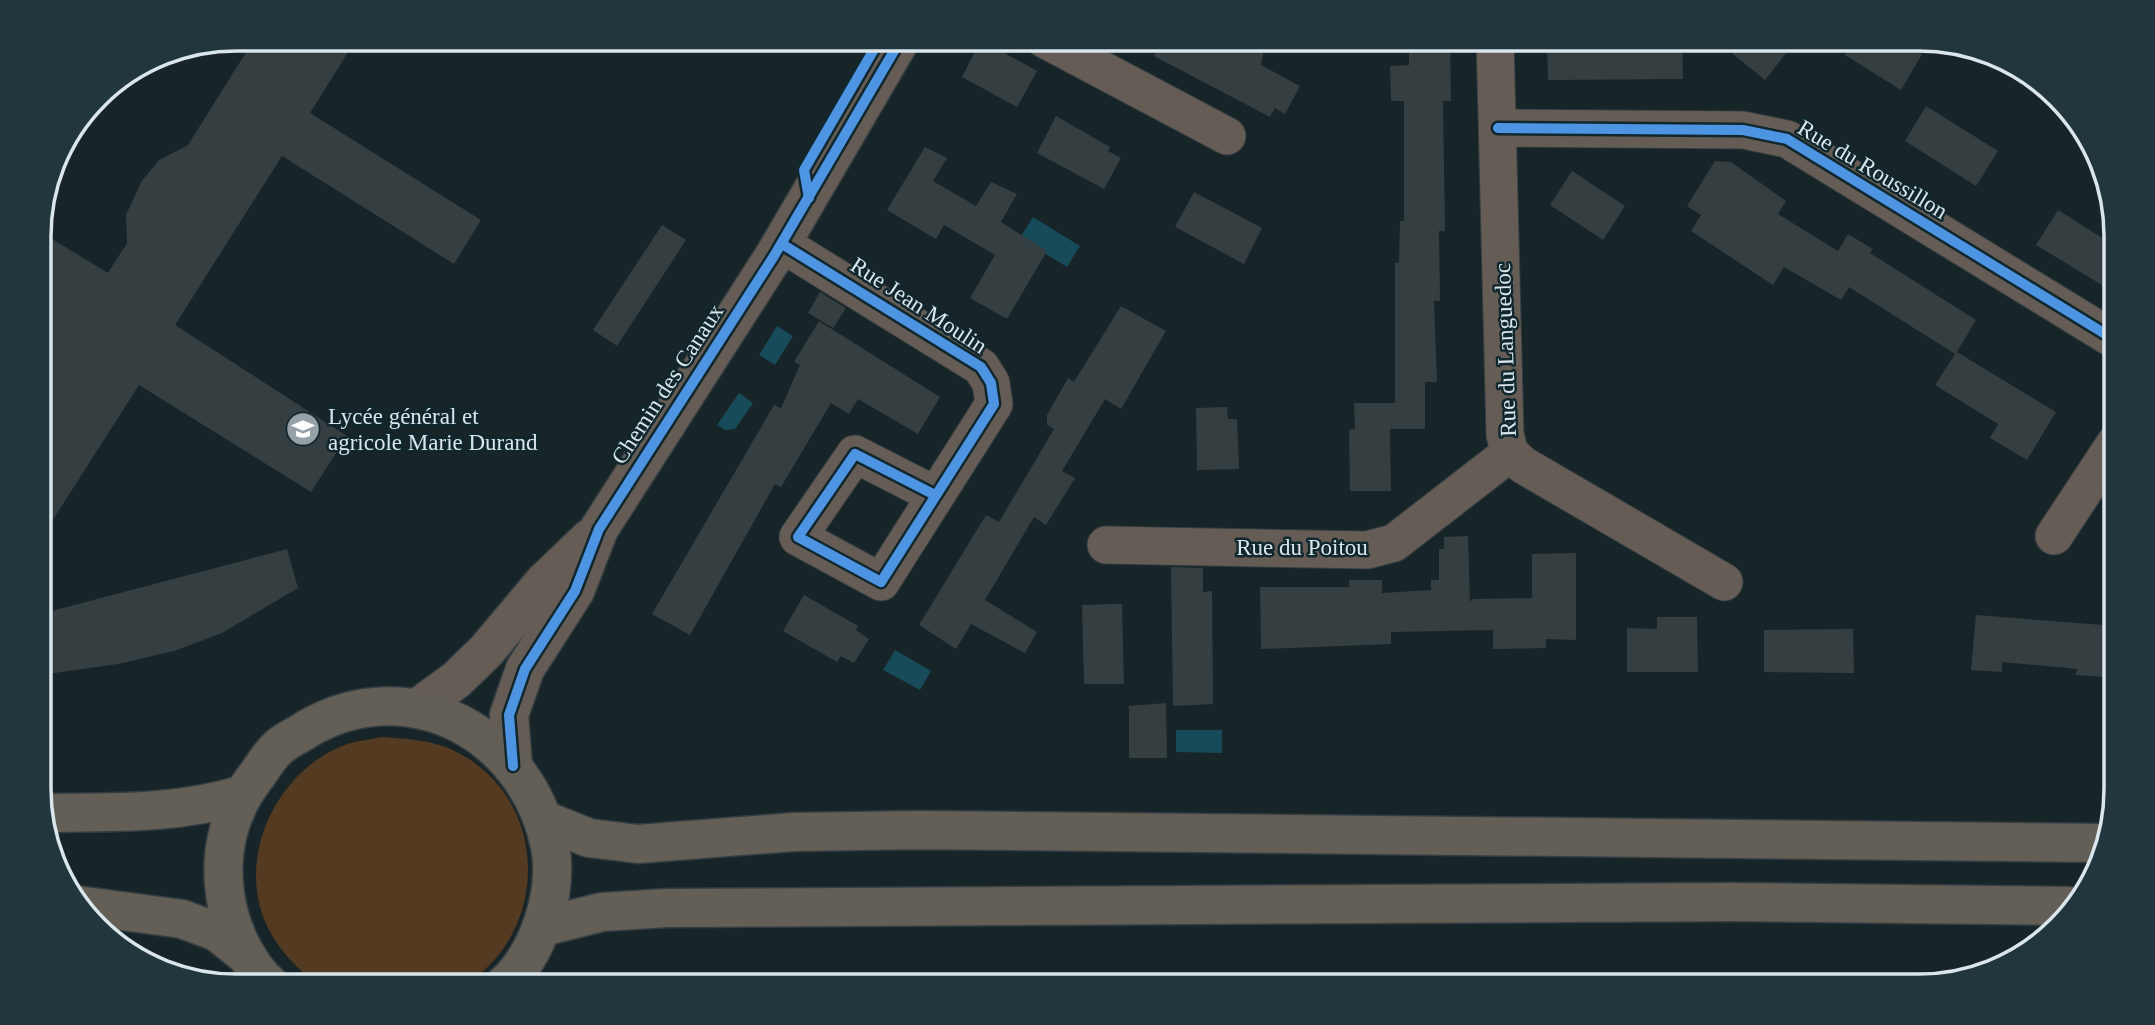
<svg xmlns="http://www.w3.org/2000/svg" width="2155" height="1025" font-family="Georgia,serif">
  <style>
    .green { fill: #543a21 }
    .water { fill: #174b5a }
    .building { fill: #353f42 }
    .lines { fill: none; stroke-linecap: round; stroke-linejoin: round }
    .minor-casing { stroke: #343e42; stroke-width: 39 }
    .tertiary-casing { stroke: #343e42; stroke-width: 41 }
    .primary-casing { stroke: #343e42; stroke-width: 41 }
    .minor { stroke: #655d55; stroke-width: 37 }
    .tertiary { stroke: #655d55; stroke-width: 38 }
    .primary { stroke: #635e56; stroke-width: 38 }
    .cycleway-casing { stroke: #11272e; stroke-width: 15 }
    .cycleway { stroke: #4d94e3; stroke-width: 10 }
    .labels { text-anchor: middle; stroke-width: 5; stroke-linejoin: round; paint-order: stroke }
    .street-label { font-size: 23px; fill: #dae6eb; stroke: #11272e }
    .poi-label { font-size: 23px; fill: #dae6eb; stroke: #11272e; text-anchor: start }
    .rim { fill: none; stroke: #dae6eb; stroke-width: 3.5 }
  </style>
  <rect width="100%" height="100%" fill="#172428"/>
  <path class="green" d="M 382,737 C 410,739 438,740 464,756 C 551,807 548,935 463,986 L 319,986 C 298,969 279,951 267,926 C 236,860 274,775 340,747 C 352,741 368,740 382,737 Z"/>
  <g class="water">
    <path d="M 1033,217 L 1080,246 L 1067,267 L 1020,238 Z"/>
    <path d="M 777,326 L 793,336 L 775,365 L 759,355 Z"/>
    <path d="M 739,393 L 753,403 L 735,429 L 725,430 L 717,425 Z"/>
    <path d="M 895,650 L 931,671 L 920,690 L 883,670 Z"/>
    <path d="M 1176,730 L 1222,730 L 1222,753 L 1176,752 Z"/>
  </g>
  <g class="building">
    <path d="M 255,38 L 357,38 L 310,113 L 481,220 L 454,264 L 282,156 L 175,325 L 347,436 L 311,492 L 139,385 L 40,540 L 39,231 L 108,273 L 127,243 L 126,215 L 141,182 L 159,160 L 188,145 Z"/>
    <path d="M 1164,38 L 1266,38 L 1261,65 L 1300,86 L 1285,114 L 1275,108 L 1270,117 L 1154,56 Z"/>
    <path d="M 1409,38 L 1450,38 L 1451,101 L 1443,101 L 1445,231 L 1439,231 L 1440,301 L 1434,301 L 1437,382 L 1425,382 L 1425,429 L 1390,429 L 1391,491 L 1350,491 L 1349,430 L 1355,429 L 1354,403 L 1395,403 L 1395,263 L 1399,263 L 1400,221 L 1404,221 L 1404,101 L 1391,101 L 1390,66 L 1409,65 Z"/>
    <path d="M 1682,38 L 1683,79 L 1548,80 L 1547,40 Z"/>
    <path d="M 1745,38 L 1798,38 L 1765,80 L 1733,54 Z"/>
    <path d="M 1855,38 L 1897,38 L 1922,54 L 1901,90 L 1845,55 Z"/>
    <path d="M 992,46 L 1037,71 L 1017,107 L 962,77 L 977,48 L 987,54 Z"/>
    <path d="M 1926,106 L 1998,151 L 1976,186 L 1905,141 Z"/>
    <path d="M 1056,116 L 1110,147 L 1108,151 L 1121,158 L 1104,189 L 1037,153 Z"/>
    <path d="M 925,147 L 947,158 L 933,181 L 976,206 L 991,182 L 1017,194 L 1001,222 L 1047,251 L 1007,319 L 970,298 L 995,255 L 944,225 L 936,239 L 887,210 Z"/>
    <path d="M 1715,161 L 1731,162 L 1786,201 L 1778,214 L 1838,251 L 1848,234 L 1873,249 L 1870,253 L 1976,320 L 1957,352 L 2056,412 L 2027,460 L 1990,438 L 1998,424 L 1935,385 L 1955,354 L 1849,287 L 1841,300 L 1784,267 L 1773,285 L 1691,231 L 1701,215 L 1687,206 Z"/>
    <path d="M 1572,171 L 1625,206 L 1603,240 L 1550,205 Z"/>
    <path d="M 1194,192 L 1262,228 L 1244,264 L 1175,227 Z"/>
    <path d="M 2058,210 L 2115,246 L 2115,293 L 2036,245 Z"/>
    <path d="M 662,225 L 686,240 L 617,346 L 593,330 Z"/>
    <path d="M 820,292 L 846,308 L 833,328 L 808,313 Z"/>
    <path d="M 1121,306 L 1166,331 L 1121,409 L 1105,399 L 1062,471 L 1075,478 L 1046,525 L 1034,517 L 985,600 L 1037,632 L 1025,653 L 971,624 L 956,649 L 919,625 L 986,515 L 999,522 L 1054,429 L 1047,425 L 1047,415 L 1068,378 L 1074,382 Z"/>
    <path d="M 819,321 L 940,397 L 918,434 L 858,399 L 849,414 L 831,403 L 781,487 L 775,484 L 690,635 L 652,614 L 774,405 L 781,408 L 800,365 L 794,362 Z"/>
    <path d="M 1227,407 L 1228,419 L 1237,419 L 1239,469 L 1197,470 L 1196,408 Z"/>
    <path d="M 1468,536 L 1470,603 L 1472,599 L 1532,598 L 1532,554 L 1576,553 L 1576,640 L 1546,639 L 1546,648 L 1493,649 L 1493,630 L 1391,632 L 1391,644 L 1261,649 L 1260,587 L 1349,587 L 1349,580 L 1382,580 L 1382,593 L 1431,590 L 1431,580 L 1439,580 L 1439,549 L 1444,549 L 1444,537 Z"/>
    <path d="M 287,549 L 298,588 L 222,633 L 174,651 L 118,664 L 40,675 L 40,614 Z"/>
    <path d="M 1171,567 L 1203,568 L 1203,592 L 1212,591 L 1213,704 L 1173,706 Z"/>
    <path d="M 804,595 L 858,626 L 856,630 L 869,639 L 854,663 L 841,656 L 837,662 L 783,631 Z"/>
    <path d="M 1114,604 L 1122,604 L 1124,684 L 1084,684 L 1082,605 Z"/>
    <path d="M 1976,615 L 2116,626 L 2116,678 L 2076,675 L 2077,669 L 2002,662 L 2002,672 L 1971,670 Z"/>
    <path d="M 1657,617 L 1697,617 L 1698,672 L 1627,672 L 1627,628 L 1657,629 Z"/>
    <path d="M 1853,629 L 1854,673 L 1764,672 L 1764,630 Z"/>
    <path d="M 1166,703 L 1167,758 L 1129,758 L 1129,706 Z"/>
  </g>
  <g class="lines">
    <g class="minor-casing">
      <g id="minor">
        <path d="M 1044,39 L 1227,136"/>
        <path d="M 1495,39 L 1505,435 L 1510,453 L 1523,465 L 1724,582"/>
        <path d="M 1498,128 L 1743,130 L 1787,139 L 2115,340"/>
        <path d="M 782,244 L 981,367 L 991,383 L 994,404 L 881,582 L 798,537 L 855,454 L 935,495"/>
        <path d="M 2054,536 L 2116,442"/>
        <path d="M 1106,545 L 1367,550 L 1394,543 L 1510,453"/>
      </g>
    </g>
    <g class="tertiary-casing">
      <g id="tertiary">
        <path d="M 416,709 L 456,680 L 486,651 L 544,582 L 590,538"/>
        <path d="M 513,766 L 509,715 L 525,669 L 575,591 L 599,529 L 774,256 L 901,39"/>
      </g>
    </g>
    <g class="primary-casing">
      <g id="primary">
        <path d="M 40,813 C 108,812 175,815 241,795"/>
        <path d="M 544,820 L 589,838 L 638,844 L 794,832 L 920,830 L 2106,843"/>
        <path d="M 77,905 L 182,919 L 217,932 L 247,956"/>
        <path d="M 542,927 L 602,912 L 667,908 L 1734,902 L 2068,906"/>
        <path d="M 271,986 C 246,964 229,926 225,893 C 219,850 230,809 257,775 C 264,765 271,753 280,746 C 288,739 299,735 307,729 C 410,669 527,734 550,846 C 559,892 538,956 503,986"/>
      </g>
    </g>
    <use href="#minor" class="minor"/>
    <use href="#tertiary" class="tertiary"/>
    <use href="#primary" class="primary"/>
    <g class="cycleway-casing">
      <g id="cycleway">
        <path d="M 1498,128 L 1743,130 L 1787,139 L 2115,340"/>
        <path d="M 809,198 L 804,170 L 880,39"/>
        <path d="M 782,244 L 981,367 L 991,383 L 994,404 L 881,582 L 798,537 L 855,454 L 935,495"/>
        <path d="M 513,766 L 509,715 L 525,669 L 575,591 L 599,529 L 774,256 L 901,39"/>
      </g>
    </g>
    <use href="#cycleway" class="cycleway"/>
  </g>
  <defs>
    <g id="school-disc" transform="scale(1.75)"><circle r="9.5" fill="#96a2a7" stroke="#11272e"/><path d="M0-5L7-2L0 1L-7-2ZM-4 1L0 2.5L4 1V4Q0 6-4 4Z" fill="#fff"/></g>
  </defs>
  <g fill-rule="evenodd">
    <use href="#school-disc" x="303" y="429"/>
  </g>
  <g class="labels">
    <g class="street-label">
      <text transform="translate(1873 169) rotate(31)" y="8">Rue du Roussillon</text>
      <text transform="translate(919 305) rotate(33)" y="8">Rue Jean Moulin</text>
      <text transform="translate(1505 350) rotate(-92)" y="8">Rue du Languedoc</text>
      <text transform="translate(667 384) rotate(-57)" y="8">Chemin des Canaux</text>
      <text x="1302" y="555">Rue du Poitou</text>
    </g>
    <g class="poi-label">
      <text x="328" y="424">Lycée général et<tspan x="328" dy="26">agricole Marie Durand</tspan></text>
    </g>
  </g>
  <path d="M0 0H2155V1025H0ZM236 51H1919A185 185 0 0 1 2104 236V789A185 185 0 0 1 1919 974H236A185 185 0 0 1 51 789V236A185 185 0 0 1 236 51Z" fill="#21363d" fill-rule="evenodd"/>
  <path class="rim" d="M236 51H1919A185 185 0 0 1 2104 236V789A185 185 0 0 1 1919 974H236A185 185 0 0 1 51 789V236A185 185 0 0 1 236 51Z"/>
</svg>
